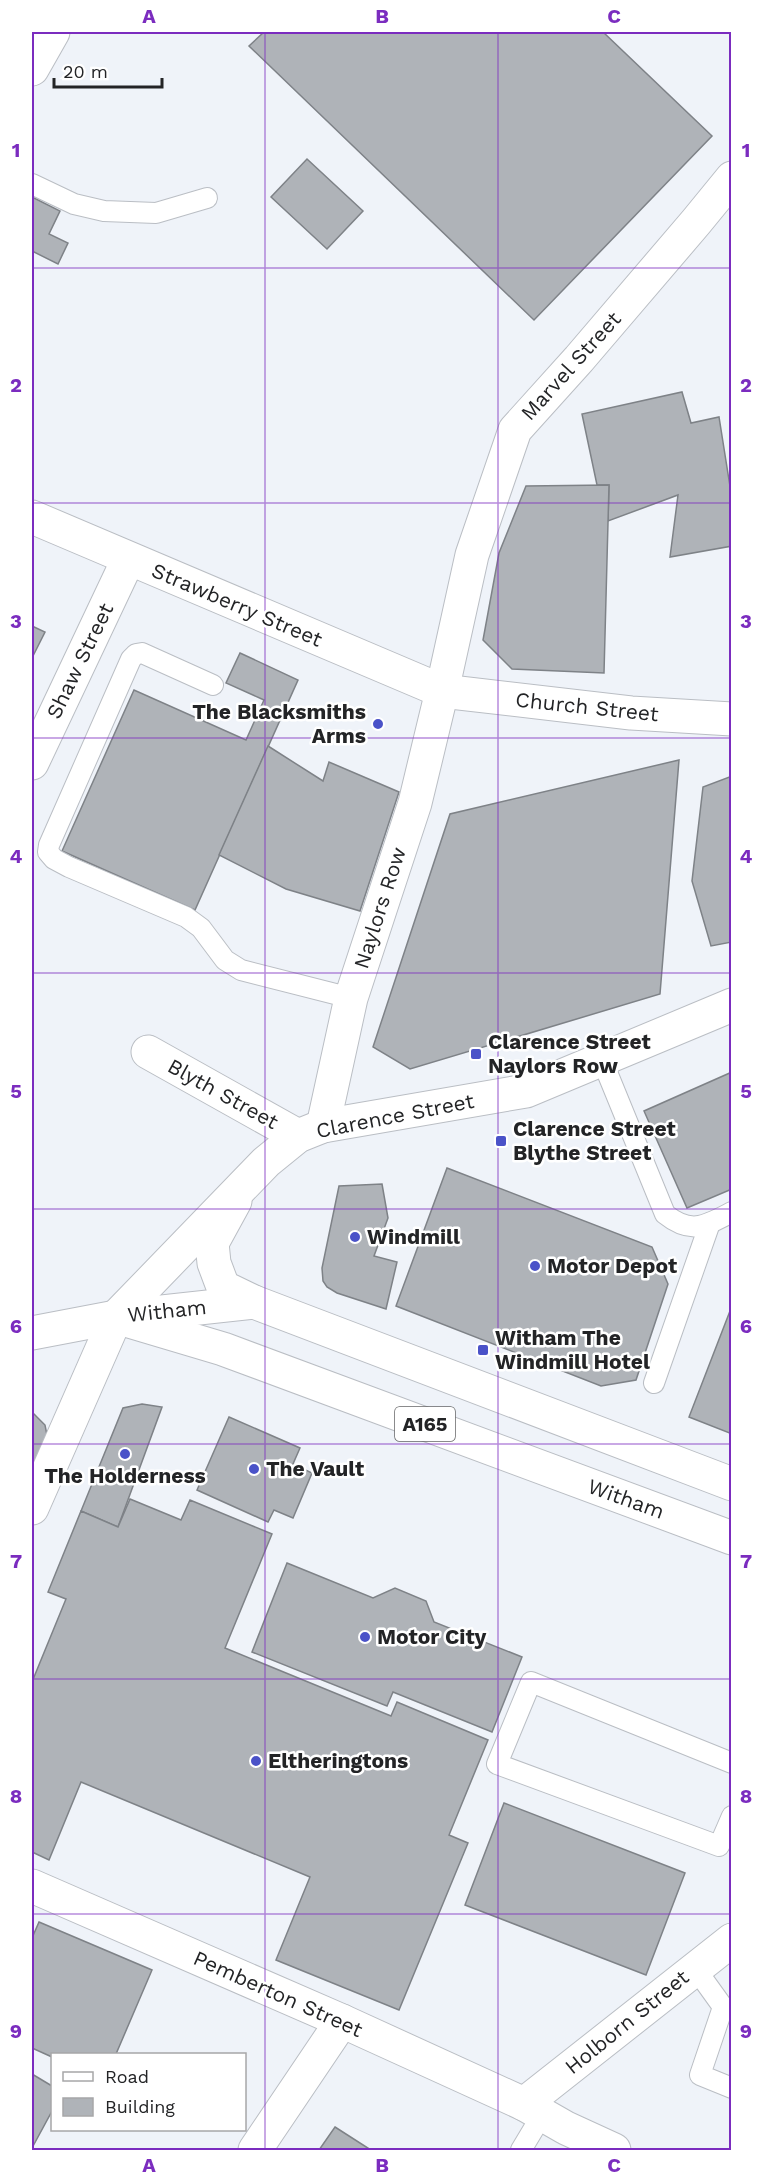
<svg xmlns="http://www.w3.org/2000/svg" width="763" height="2182" font-family="'Work Sans',sans-serif">
  <style>
    .building { fill: #afb3b8; stroke: #7e8287; stroke-width: 1.5 }
    .lines { fill: none; stroke-linecap: round; stroke-linejoin: round }
    .service-casing { stroke: #babec4; stroke-width: 22 }
    .minor-casing { stroke: #babec4; stroke-width: 35 }
    .tertiary-casing { stroke: #babec4; stroke-width: 35 }
    .trunk-casing { stroke: #babec4; stroke-width: 35 }
    .service { stroke: #fff; stroke-width: 20 }
    .minor { stroke: #fff; stroke-width: 33 }
    .tertiary { stroke: #fff; stroke-width: 33 }
    .trunk { stroke: #fff; stroke-width: 33 }
    .grid { fill: none; stroke: #7b2cbf; stroke-width: 1.5; stroke-opacity: 0.55 }
    .poi-dot { fill: #4a52c8; stroke: #fff; stroke-width: 2 }
    .labels { text-anchor: middle; stroke-width: 5; stroke-linejoin: round; paint-order: stroke }
    .shield { fill: #fff; stroke: #656667; stroke-width: 1.5 }
    .shield-label { font-size: 20px; font-weight: bold; fill: #232426 }
    .street-label { font-size: 21px; fill: #232426; stroke: #fff }
    .poi-label { font-size: 21px; font-weight: bold; fill: #232426; stroke: #fff; text-anchor: start }
    .neatline { fill: none; stroke: #7b2cbf; stroke-width: 2 }
    .grid-label { font-size: 20px; text-anchor: middle; font-weight: bold; fill: #7b2cbf }
  </style>
  <rect width="100%" height="100%" fill="#eff3f9"/>
  <g class="building">
    <path d="M 264,32 L 603,32 L 712,136 L 534,320 L 249,46 Z"/>
    <path d="M 307,159 L 363,211 L 327,249 L 271,197 Z"/>
    <path d="M 32,197 L 60,211 L 49,234 L 68,243 L 58,264 L 32,251 Z"/>
    <path d="M 682,392 L 691,423 L 719,417 L 732,499 L 732,546 L 670,557 L 678,495 L 608,521 L 609,485 L 597,485 L 582,414 Z"/>
    <path d="M 609,485 L 604,673 L 512,669 L 483,640 L 499,553 L 526,486 Z"/>
    <path d="M 32,626 L 45,632 L 32,658 Z"/>
    <path d="M 240,653 L 298,680 L 195,910 L 62,851 L 134,690 L 246,740 L 264,700 L 226,683 Z"/>
    <path d="M 268,746 L 323,781 L 329,762 L 399,792 L 360,911 L 286,889 L 219,855 Z"/>
    <path d="M 679,760 L 660,994 L 410,1069 L 373,1047 L 450,814 Z"/>
    <path d="M 732,776 L 732,942 L 711,946 L 692,881 L 703,787 Z"/>
    <path d="M 732,1072 L 732,1189 L 687,1208 L 644,1111 Z"/>
    <path d="M 447,1168 L 652,1247 L 668,1284 L 636,1380 L 601,1386 L 396,1306 Z"/>
    <path d="M 382,1184 L 388,1218 L 374,1256 L 397,1262 L 386,1309 L 337,1293 L 327,1287 L 323,1281 L 322,1268 L 339,1186 Z"/>
    <path d="M 730,1311 L 732,1311 L 732,1434 L 689,1417 Z"/>
    <path d="M 142,1404 L 162,1407 L 118,1527 L 81,1511 L 123,1408 Z"/>
    <path d="M 32,1412 L 45,1425 L 48,1440 L 32,1466 Z"/>
    <path d="M 229,1417 L 300,1448 L 293,1464 L 312,1473 L 293,1518 L 274,1510 L 268,1522 L 197,1490 Z"/>
    <path d="M 130,1499 L 181,1520 L 190,1500 L 272,1534 L 225,1648 L 391,1716 L 397,1702 L 488,1740 L 449,1835 L 468,1843 L 399,2010 L 276,1960 L 310,1877 L 81,1782 L 49,1860 L 32,1852 L 32,1682 L 66,1599 L 48,1592 L 81,1511 L 118,1527 Z"/>
    <path d="M 287,1563 L 373,1598 L 395,1588 L 426,1601 L 434,1622 L 522,1657 L 492,1732 L 393,1692 L 387,1706 L 252,1652 Z"/>
    <path d="M 504,1803 L 685,1873 L 646,1975 L 465,1905 Z"/>
    <path d="M 39,1922 L 152,1970 L 116,2054 L 52,2054 L 52,2057 L 32,2048 L 32,1938 Z"/>
    <path d="M 32,2074 L 52,2086 L 52,2111 L 32,2148 Z"/>
    <path d="M 335,2127 L 371,2150 L 319,2150 Z"/>
  </g>
  <g class="lines">
    <g class="service-casing">
      <g id="service">
        <path d="M 32,184 L 74,204 L 104,211 L 156,213 L 207,198"/>
        <path d="M 213,685 L 142,653 L 136,654 L 131,659 L 49,845 L 48,852 L 54,859 L 69,867 L 186,917 L 201,928 L 225,960 L 241,970 L 351,998"/>
        <path d="M 602,1060 L 665,1214 C 691,1235 705,1226 732,1212"/>
        <path d="M 654,1383 L 710,1223"/>
        <path d="M 732,1763 L 531,1682 L 497,1764 L 719,1846 L 732,1816"/>
        <path d="M 695,1968 L 723,2007 L 700,2075 L 732,2088"/>
        <path d="M 521,2150 L 542,2115"/>
      </g>
    </g>
    <g class="minor-casing">
      <g id="minor">
        <path d="M 32,69 L 53,32"/>
        <path d="M 32,517 L 442,691 L 631,713 L 732,719"/>
        <path d="M 32,763 L 128,560"/>
        <path d="M 148,1052 L 298,1136"/>
        <path d="M 323,1126 L 351,998 L 415,803 L 442,691 L 472,555 L 515,430 L 579,359 L 696,222 L 732,178"/>
        <path d="M 235,1201 L 212,1243 L 214,1263 L 223,1287 L 254,1302"/>
        <path d="M 32,1508 L 116,1317"/>
        <path d="M 32,1886 L 342,2021 L 524,2104 L 566,2128 L 614,2150"/>
        <path d="M 524,2104 L 732,1940"/>
        <path d="M 255,2150 L 342,2021"/>
      </g>
    </g>
    <g class="tertiary-casing">
      <path id="tertiary" d="M 116,1317 L 266,1162 L 298,1136 L 323,1126 L 526,1091 L 732,1005"/>
    </g>
    <g class="trunk-casing">
      <g id="trunk">
        <path d="M 129,1321 L 223,1349 L 732,1538"/>
        <path d="M 32,1333 L 116,1317 L 254,1302 L 732,1484"/>
      </g>
    </g>
    <use href="#service" class="service"/>
    <use href="#minor" class="minor"/>
    <use href="#tertiary" class="tertiary"/>
    <use href="#trunk" class="trunk"/>
  </g>
  <path class="grid" d="M 265,32 L 265,2150M 498,32 L 498,2150M 32,268 L 732,268M 32,503 L 732,503M 32,738 L 732,738M 32,973 L 732,973M 32,1209 L 732,1209M 32,1444 L 732,1444M 32,1679 L 732,1679M 32,1914 L 732,1914"/>
  <g class="poi-dot">
    <circle cx="378" cy="724" r="6"/>
    <rect x="470" y="1048" width="12" height="12" rx="3"/>
    <rect x="495" y="1135" width="12" height="12" rx="3"/>
    <circle cx="355" cy="1237" r="6"/>
    <circle cx="535" cy="1266" r="6"/>
    <rect x="477" y="1344" width="12" height="12" rx="3"/>
    <circle cx="125" cy="1454" r="6"/>
    <circle cx="254" cy="1469" r="6"/>
    <circle cx="365" cy="1637" r="6"/>
    <circle cx="256" cy="1761" r="6"/>
  </g>
  <g class="labels">
    <rect class="shield" x="395" y="1407" width="60" height="34" rx="4.5"/>
    <g class="shield-label">
      <text x="425" y="1431">A165</text>
    </g>
    <g class="street-label">
      <text transform="translate(571 366) rotate(-48)" y="7">Marvel Street</text>
      <text transform="translate(237 605) rotate(23)" y="7">Strawberry Street</text>
      <text transform="translate(80 661) rotate(-64)" y="7">Shaw Street</text>
      <text transform="translate(587 707) rotate(6)" y="7">Church Street</text>
      <text transform="translate(380 908) rotate(-72)" y="7">Naylors Row</text>
      <text transform="translate(223 1094) rotate(29)" y="7">Blyth Street</text>
      <text transform="translate(395 1116) rotate(-11)" y="7">Clarence Street</text>
      <text transform="translate(167 1311) rotate(-6)" y="7">Witham</text>
      <text transform="translate(626 1499) rotate(20)" y="7">Witham</text>
      <text transform="translate(278 1994) rotate(24)" y="7">Pemberton Street</text>
      <text transform="translate(627 2022) rotate(-39)" y="7">Holborn Street</text>
    </g>
    <g class="poi-label">
      <text x="366" y="719" text-anchor="end">The Blacksmiths<tspan x="366" dy="24">Arms</tspan></text>
      <text x="488" y="1049">Clarence Street<tspan x="488" dy="24">Naylors Row</tspan></text>
      <text x="513" y="1136">Clarence Street<tspan x="513" dy="24">Blythe Street</tspan></text>
      <text x="367" y="1244">Windmill</text>
      <text x="547" y="1273">Motor Depot</text>
      <text x="495" y="1345">Witham The<tspan x="495" dy="24">Windmill Hotel</tspan></text>
      <text x="266" y="1476">The Vault</text>
      <text x="125" y="1483" text-anchor="middle">The Holderness</text>
      <text x="377" y="1644">Motor City</text>
      <text x="268" y="1768">Eltheringtons</text>
    </g>
  </g>
  <rect width="763" height="2182" fill="none" stroke="#ffffff" stroke-width="66"/>
  <rect x="51" y="2053" width="195" height="78" fill="#ffffff" stroke="#a7a7a8" stroke-width="1.5"/>
  <rect x="63" y="2072" width="30" height="9" fill="#ffffff" stroke="#a7a7a8" stroke-width="1.5"/>
  <text x="105" y="2083" font-size="18" fill="#232426">Road</text>
  <rect x="63" y="2098" width="30" height="18" fill="#afb3b8" stroke="#a7a7a8" stroke-width="1.5"/>
  <text x="105" y="2113" font-size="18" fill="#232426">Building</text>
  <path d="M54 78v9h108v-9" fill="none" stroke="#232426" stroke-width="3"/>
  <text x="63" y="78" font-size="18" fill="#232426" stroke="#ffffff" stroke-width="4.5" paint-order="stroke">20 m</text>
  <rect x="33" y="33" width="697" height="2116" class="neatline"/>
  <g class="grid-label">
    <text x="149" y="23">A</text>
    <text x="382" y="23">B</text>
    <text x="614" y="23">C</text>
    <text x="16" y="157">1</text>
    <text x="746" y="157">1</text>
    <text x="16" y="392">2</text>
    <text x="746" y="392">2</text>
    <text x="16" y="628">3</text>
    <text x="746" y="628">3</text>
    <text x="16" y="863">4</text>
    <text x="746" y="863">4</text>
    <text x="16" y="1098">5</text>
    <text x="746" y="1098">5</text>
    <text x="16" y="1333">6</text>
    <text x="746" y="1333">6</text>
    <text x="16" y="1568">7</text>
    <text x="746" y="1568">7</text>
    <text x="16" y="1803">8</text>
    <text x="746" y="1803">8</text>
    <text x="16" y="2038">9</text>
    <text x="746" y="2038">9</text>
    <text x="149" y="2172">A</text>
    <text x="382" y="2172">B</text>
    <text x="614" y="2172">C</text>
  </g>
</svg>
